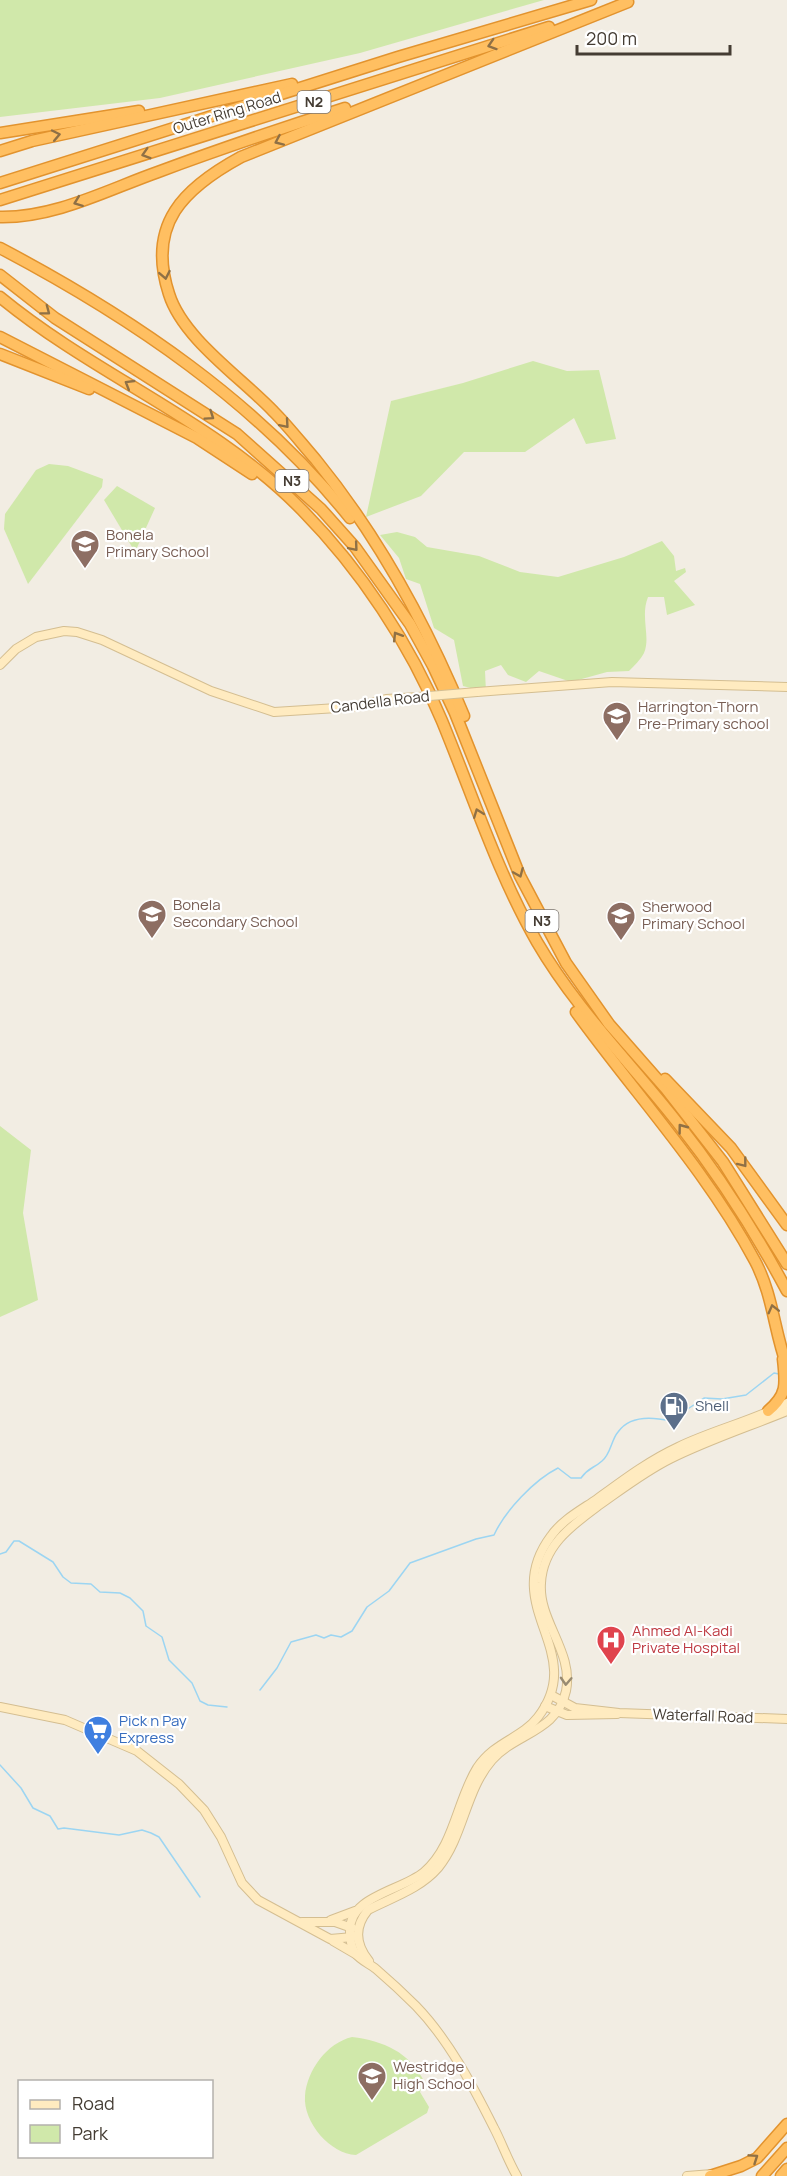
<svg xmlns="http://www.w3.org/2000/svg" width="787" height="2176" font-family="Manrope,sans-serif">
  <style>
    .green { fill: #d0e8aa }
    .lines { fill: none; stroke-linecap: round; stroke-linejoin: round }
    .stream { stroke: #9cd5f2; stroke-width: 1.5 }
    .secondary-casing { stroke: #d4be91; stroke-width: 10 }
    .highway-casing { stroke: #e2932e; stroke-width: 13 }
    .secondary { stroke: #ffebc0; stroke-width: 8 }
    .highway { stroke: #ffbf61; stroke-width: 10 }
    .secondary-bridge-casing { stroke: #d4be91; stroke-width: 10; stroke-linecap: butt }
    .secondary-bridge { stroke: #ffebc0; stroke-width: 8 }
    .oneway { stroke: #8f7045 }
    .oneway2 { stroke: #988b72 }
    .labels { text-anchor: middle; stroke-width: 4.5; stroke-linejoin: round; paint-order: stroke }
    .shield { fill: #fff; stroke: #7c7670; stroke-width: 1.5 }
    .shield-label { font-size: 14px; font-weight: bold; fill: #443c33 }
    .street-label { font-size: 15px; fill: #443c33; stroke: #fff }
    .education-label { font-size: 15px; fill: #785e54; stroke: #fff; text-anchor: start }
    .service-label { font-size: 15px; fill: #4e5e75; stroke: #fff; text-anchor: start }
    .health-label { font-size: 15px; fill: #be3a42; stroke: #fff; text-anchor: start }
    .shop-label { font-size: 15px; fill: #366cbe; stroke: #fff; text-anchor: start }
  </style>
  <rect width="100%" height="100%" fill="#f2ede3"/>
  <g class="green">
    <path d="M 0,0 L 544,0 L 360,53 L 160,98 L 0,117 Z"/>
    <path d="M 533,361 L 567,371 L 599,370 L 616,439 L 586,444 L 574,418 L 525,452 L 464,452 L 421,496 L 366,517 L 391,401 L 463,383 Z"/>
    <path d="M 49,464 L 68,466 L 103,479 L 102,487 L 28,584 L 4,529 L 5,514 L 36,470 Z"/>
    <path d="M 117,486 L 155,508 L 135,552 L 104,500 Z"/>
    <path d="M 397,532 L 415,537 L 427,547 L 479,556 L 520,572 L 558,577 L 624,557 L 662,541 L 674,556 L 676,571 L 685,568 L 686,572 L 674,581 L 695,605 L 667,615 L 664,597 L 648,597 C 640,617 651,637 644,653 C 641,659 634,666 629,671 L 607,672 L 571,682 L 539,671 L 526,682 L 508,675 L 501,665 L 485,671 L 486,692 L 463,686 L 454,640 L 434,628 L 420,584 L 406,579 L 399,558 L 380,535 Z"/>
    <path d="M 0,1126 L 31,1150 L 23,1213 L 38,1300 L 0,1317 Z"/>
    <path d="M 352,2037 C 384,2041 409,2052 424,2081 L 420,2092 L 429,2107 L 427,2113 L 356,2155 C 330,2154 303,2122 305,2096 C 307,2070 327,2043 352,2037 Z"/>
  </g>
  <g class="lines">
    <g class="stream">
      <path d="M 0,1554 L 6,1552 L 14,1541 L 19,1541 L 53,1562 L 63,1577 L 71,1583 L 91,1584 L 100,1592 L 120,1593 L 130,1598 L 143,1611 L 146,1626 L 162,1637 L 169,1660 L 192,1683 L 200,1701 L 208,1705 L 227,1707"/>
      <path d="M 260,1690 L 277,1668 L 291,1642 L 316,1635 L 324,1638 L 331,1635 L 341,1637 L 352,1631 L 367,1607 L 389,1591 L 410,1563 L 476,1539 L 494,1535 C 505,1511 534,1480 558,1468 L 571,1478 L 581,1478 C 589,1467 593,1469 602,1461 C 611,1454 611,1440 618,1432 C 630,1415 653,1417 670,1421 L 704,1398 L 722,1399 L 746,1395 L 774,1373 L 779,1374"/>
      <path d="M 0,1765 L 21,1788 L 33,1808 L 50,1816 L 58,1829 L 64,1828 L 119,1835 L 142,1830 L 151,1833 L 159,1837 L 200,1897"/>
    </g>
    <g class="secondary-casing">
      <g id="secondary">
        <path d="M 0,665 L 16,649 L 36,637 L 64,631 L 77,632 L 102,640 L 211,691 L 274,712 L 353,707 L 386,699 L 418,697"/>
        <path d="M 477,692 L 612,682 L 787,687"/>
        <path d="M 551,1695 L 575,1708 L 619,1713 L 787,1719"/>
        <path d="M 545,1706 L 567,1715 L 617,1714"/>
        <path d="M 0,1707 L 65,1720 L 137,1751 L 179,1784 L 204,1810 L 221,1837 L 242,1883 L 258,1900 L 330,1939 L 353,1937"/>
        <path d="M 331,1920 L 355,1911"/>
        <path d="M 302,1922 L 335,1922 L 352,1928"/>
        <path d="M 333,1941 L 357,1955"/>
        <path d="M 369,1961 C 355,1944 354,1927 368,1910 C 391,1898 420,1889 438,1868 C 464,1836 465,1791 492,1760 C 516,1733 557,1732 566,1691 C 574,1652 538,1621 541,1583 C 543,1546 571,1526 598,1506 C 621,1490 644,1472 670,1459 C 708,1440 748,1427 787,1411"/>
        <path d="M 517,2176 C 508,2161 502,2143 494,2128 C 473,2086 448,2039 416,2006 C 403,1993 390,1981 376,1969 C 370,1964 360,1960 355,1953 C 351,1947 350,1939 350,1932 C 348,1896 401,1891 424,1872 C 454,1847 457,1800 477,1768 C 495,1741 521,1739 538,1717 C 589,1651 498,1607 551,1536 C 562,1520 581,1510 597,1499 C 623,1480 648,1461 678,1447 C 713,1430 752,1421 787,1403"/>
        <path d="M 687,2176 L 712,2174"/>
      </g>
    </g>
    <g class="highway-casing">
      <g id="highway">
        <path d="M 0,133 L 139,111"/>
        <path d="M 0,151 L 32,141 L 292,84"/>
        <path d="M 0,183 L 398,57 L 591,0"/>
        <path d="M 0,200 L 549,27"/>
        <path d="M 0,217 C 55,218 107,190 158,172 C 220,149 282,128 345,108"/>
        <path d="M 0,248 C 131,317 257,402 350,518"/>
        <path d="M 0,275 L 55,318 L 237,434 L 321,509 L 355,547 L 410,624 L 433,666 L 455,713 L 520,876 L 566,963 L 609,1024 L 666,1089 L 723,1162 L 787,1264"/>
        <path d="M 0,297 C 96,376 215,421 302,510 C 361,570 410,644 442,721 C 473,796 497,872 537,942 C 576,1009 630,1062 677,1122 C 719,1175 755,1231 787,1291"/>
        <path d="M 0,337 L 197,438 L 252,474"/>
        <path d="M 0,354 L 89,389"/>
        <path d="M 464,716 C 427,626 377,535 316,460 C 302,444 289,427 274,412 C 242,378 183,339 169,294 C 146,224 184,188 241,157 L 628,2"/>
        <path d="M 576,1012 C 636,1095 707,1171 755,1261 C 773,1295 774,1331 787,1366"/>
        <path d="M 665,1079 L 731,1148 L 787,1225"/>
        <path d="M 768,1411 C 787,1395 786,1385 783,1359"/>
        <path d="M 710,2176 L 741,2166 L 757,2158 L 787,2124"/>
        <path d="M 762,2176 L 787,2148"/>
        <path d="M 781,2176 L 787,2169"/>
      </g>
    </g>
    <use href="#secondary" class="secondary"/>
    <use href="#highway" class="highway"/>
    <g class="secondary-bridge-casing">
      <path id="secondary-bridge" d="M 418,697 L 477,692"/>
    </g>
    <use href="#secondary-bridge" class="secondary-bridge"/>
  </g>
  <defs><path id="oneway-chevron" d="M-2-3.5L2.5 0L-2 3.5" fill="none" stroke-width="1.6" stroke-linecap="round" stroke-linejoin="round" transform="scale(1.5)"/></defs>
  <g class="oneway">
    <use href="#oneway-chevron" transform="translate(492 45) rotate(162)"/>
    <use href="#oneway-chevron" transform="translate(56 135) rotate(-12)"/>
    <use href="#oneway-chevron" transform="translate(279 141) rotate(156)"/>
    <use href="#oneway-chevron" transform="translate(146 154) rotate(163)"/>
    <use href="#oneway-chevron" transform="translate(78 202) rotate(159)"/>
    <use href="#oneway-chevron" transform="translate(165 275) rotate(79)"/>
    <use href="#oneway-chevron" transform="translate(46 311) rotate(37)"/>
    <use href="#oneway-chevron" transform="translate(129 384) rotate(-149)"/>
    <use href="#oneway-chevron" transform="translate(210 416) rotate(34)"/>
    <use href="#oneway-chevron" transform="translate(285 424) rotate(49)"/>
    <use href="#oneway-chevron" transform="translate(354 547) rotate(50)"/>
    <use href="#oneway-chevron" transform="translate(397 636) rotate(-122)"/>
    <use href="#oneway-chevron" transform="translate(478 813) rotate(-111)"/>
    <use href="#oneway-chevron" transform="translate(519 873) rotate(67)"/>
    <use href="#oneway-chevron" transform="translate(682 1128) rotate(-127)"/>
    <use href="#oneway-chevron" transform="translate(743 1163) rotate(52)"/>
    <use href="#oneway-chevron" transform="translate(773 1309) rotate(-104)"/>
    <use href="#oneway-chevron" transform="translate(754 2158) rotate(-34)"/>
  </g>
  <use class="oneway2" href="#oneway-chevron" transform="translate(566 1681) rotate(93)"/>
  <defs>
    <g id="school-pin" transform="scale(1.5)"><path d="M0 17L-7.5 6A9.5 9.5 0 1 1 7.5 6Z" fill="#8d6e63" stroke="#fff"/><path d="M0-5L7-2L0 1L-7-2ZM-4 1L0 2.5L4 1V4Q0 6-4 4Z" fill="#fff"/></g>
    <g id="fuel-pin" transform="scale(1.5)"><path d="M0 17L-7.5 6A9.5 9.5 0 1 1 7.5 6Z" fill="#5c6f8a" stroke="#fff"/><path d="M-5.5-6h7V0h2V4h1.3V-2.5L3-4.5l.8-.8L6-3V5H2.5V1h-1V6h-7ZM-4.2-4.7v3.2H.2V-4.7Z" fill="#fff"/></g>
    <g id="hospital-pin" transform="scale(1.5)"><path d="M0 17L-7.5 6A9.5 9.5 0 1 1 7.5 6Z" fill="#e0444e" stroke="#fff"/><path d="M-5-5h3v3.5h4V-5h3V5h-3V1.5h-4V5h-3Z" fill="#fff"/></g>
    <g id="supermarket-pin" transform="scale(1.5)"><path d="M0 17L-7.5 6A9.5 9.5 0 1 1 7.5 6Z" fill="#3f7fe0" stroke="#fff"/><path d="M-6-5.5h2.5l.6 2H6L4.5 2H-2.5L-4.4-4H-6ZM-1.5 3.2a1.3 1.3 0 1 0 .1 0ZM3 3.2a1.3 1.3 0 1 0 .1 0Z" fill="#fff"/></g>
  </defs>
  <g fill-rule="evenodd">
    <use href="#school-pin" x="85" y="544"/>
    <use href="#school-pin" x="617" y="716"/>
    <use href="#school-pin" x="152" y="914"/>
    <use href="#school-pin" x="621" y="916"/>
    <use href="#fuel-pin" x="674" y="1406"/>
    <use href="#hospital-pin" x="611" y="1640"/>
    <use href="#supermarket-pin" x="98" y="1730"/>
    <use href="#school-pin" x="372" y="2076"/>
  </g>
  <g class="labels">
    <g class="shield">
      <rect x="297.5" y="91" width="33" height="22" rx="4.5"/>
      <rect x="275.5" y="470" width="33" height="22" rx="4.5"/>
      <rect x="525.5" y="910" width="33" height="22" rx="4.5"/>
    </g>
    <g class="shield-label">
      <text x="314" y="107">N2</text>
      <text x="292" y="486">N3</text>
      <text x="542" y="926">N3</text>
    </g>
    <g class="street-label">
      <text transform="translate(227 113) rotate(-17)" y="5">Outer Ring Road</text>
      <text transform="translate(380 702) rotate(-7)" y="5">Candella Road</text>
      <text transform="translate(703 1716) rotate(2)" y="5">Waterfall Road</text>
    </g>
    <g class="education-label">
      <text x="106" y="540">Bonela<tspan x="106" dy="17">Primary School</tspan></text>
      <text x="638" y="712">Harrington-Thorn<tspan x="638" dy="17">Pre-Primary school</tspan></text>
      <text x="173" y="910">Bonela<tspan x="173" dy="17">Secondary School</tspan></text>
      <text x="642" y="912">Sherwood<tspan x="642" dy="17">Primary School</tspan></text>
      <text x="393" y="2072">Westridge<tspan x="393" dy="17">High School</tspan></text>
    </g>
    <g class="service-label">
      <text x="695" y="1411">Shell</text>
    </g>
    <g class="health-label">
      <text x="632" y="1636">Ahmed Al-Kadi<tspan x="632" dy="17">Private Hospital</tspan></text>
    </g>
    <g class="shop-label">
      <text x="119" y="1726">Pick n Pay<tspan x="119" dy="17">Express</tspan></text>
    </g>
  </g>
  <rect x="18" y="2080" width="195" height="78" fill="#ffffff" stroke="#b4b1ad" stroke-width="1.5"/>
  <rect x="30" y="2100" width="30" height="9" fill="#ffebc0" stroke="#b4b1ad" stroke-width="1.5"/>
  <text x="72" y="2110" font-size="18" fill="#443c33">Road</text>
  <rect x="30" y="2125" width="30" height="18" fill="#d0e8aa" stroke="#b4b1ad" stroke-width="1.5"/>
  <text x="72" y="2140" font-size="18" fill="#443c33">Park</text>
  <path d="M577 45v9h153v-9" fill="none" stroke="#443c33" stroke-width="3"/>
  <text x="586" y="45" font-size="18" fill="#443c33" stroke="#ffffff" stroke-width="4.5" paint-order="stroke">200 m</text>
</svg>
